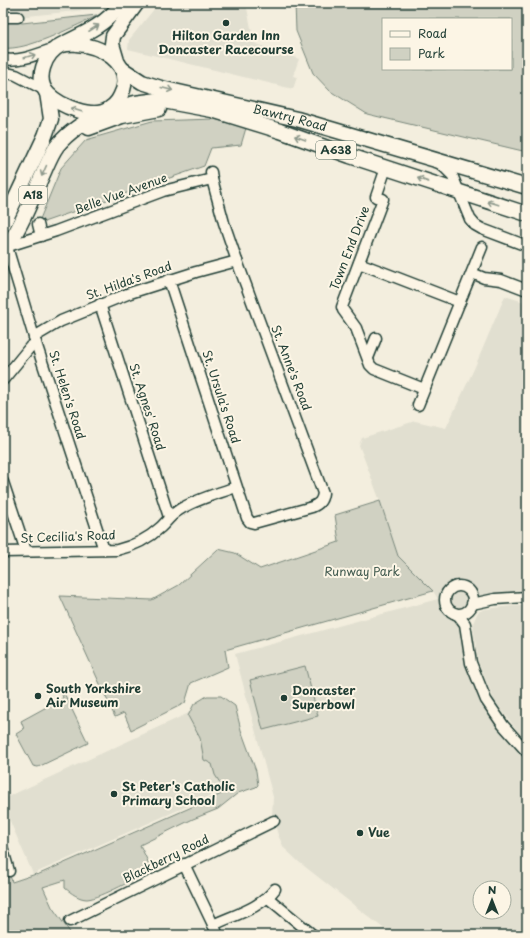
<svg xmlns="http://www.w3.org/2000/svg" width="530" height="938" font-family="'Playpen Sans',sans-serif">
  <style>
    .built { fill: #e1dfd0; fill-rule: evenodd }
    .green { fill: #d0d1c2; stroke: #78877b; fill-rule: evenodd }
    .lines { fill: none; stroke-linecap: round; stroke-linejoin: round }
    .minor-casing { stroke: #1f3d34; stroke-width: 13 }
    .highway-casing { stroke: #1f3d34; stroke-width: 17 }
    .minor { stroke: #fcf5e5; stroke-width: 10 }
    .highway { stroke: #fcf5e5; stroke-width: 14 }
    .oneway { stroke: #8e998c }
    .poi-dot { fill: #1f3d34; stroke: #fcf5e5; stroke-width: 1.5 }
    .labels { text-anchor: middle; stroke-width: 4; stroke-linejoin: round; paint-order: stroke }
    .shield { fill: #fcf5e5; stroke: #617469; stroke-width: 1 }
    .shield-label { font-size: 11px; font-weight: bold; fill: #1f3d34 }
    .poi-label { font-size: 12px; font-weight: bold; fill: #1f3d34; stroke: #fcf5e5; text-anchor: start }
    .street-label { font-size: 12px; fill: #1f3d34; stroke: #fcf5e5 }
    .park-label { font-size: 12px; fill: #425b50; stroke: #fcf5e5 }
  </style>
  <rect width="100%" height="100%" fill="#f3eede"/>
  <filter id="ink" filterUnits="userSpaceOnUse"><feTurbulence type="fractalNoise" baseFrequency=".025" numOctaves="2"/><feDisplacementMap in="SourceGraphic" scale="8" xChannelSelector="R" yChannelSelector="G"/><feConvolveMatrix kernelMatrix="1 2 1 2 8 2 1 2 1" color-interpolation-filters="sRGB"/></filter>
  <g filter="url(#ink)">
    <g class="built">
      <path d="M 4,3 L 109,3 L 105,8 L 18,17 Z"/>
      <path d="M 159,3 L 246,3 L 254,43 L 299,59 L 293,76 L 297,77 L 293,89 L 128,49 L 129,40 Z"/>
      <path d="M 505,296 L 527,303 L 527,597 L 472,604 L 467,611 L 459,613 L 486,700 L 527,756 L 527,935 L 392,935 L 299,862 L 284,848 L 278,835 L 274,821 L 272,816 L 273,797 L 235,654 L 438,599 L 433,591 L 398,556 L 380,501 L 359,445 L 362,438 L 415,421 L 446,428 L 474,369 ZM 480,888 L 504,888 L 504,912 L 480,912 Z"/>
      <path d="M 512,606 L 527,606 L 527,743 L 494,700 L 478,661 L 474,633 L 473,623 L 478,612 L 485,609 Z"/>
      <path d="M 191,712 L 226,789 L 33,874 L 3,805 L 3,799 Z"/>
    </g>
    <g class="green">
      <path d="M 295,3 L 527,3 L 527,152 L 367,114 L 330,91 L 313,73 L 296,31 ZM 383,19 L 511,19 L 511,69 L 383,69 Z"/>
      <path d="M 97,15 L 93,18 C 70,28 27,51 3,48 L 3,20 L 13,20 L 22,23 Z"/>
      <path d="M 214,119 L 246,128 L 241,145 L 211,148 L 204,166 L 38,224 L 61,168 L 86,140 L 152,121 Z"/>
      <path d="M 380,501 L 398,556 L 433,591 L 225,650 L 228,667 L 191,683 L 185,703 L 131,730 L 124,713 L 115,717 L 60,596 L 152,600 L 179,585 L 218,549 L 235,553 L 260,569 L 339,542 L 335,515 Z"/>
      <path d="M 305,666 L 318,716 L 263,730 L 250,680 Z"/>
      <path d="M 64,693 L 88,743 L 38,767 L 33,766 L 32,764 L 16,734 L 24,729 L 21,721 L 63,698 L 62,694 Z"/>
      <path d="M 207,696 L 221,696 L 235,706 L 241,730 L 256,771 L 258,785 L 256,787 L 238,793 L 218,809 L 193,819 L 140,845 L 152,870 C 137,877 102,898 87,899 C 79,899 71,893 65,888 L 65,880 L 43,887 L 52,907 L 72,935 L 3,935 L 3,851 L 12,882 L 36,874 L 37,875 L 226,792 L 215,775 L 212,764 L 204,760 L 200,738 L 188,716 L 194,704 Z"/>
    </g>
    <g class="lines">
      <g class="minor-casing">
        <g id="minor">
          <path d="M 3,17 L 18,17"/>
          <path d="M 3,59 C 21,62 38,54 55,48"/>
          <path d="M 3,72 L 16,75 L 45,90"/>
          <path d="M 438,162 L 445,168 L 452,175 L 470,219 L 475,225 L 482,229 L 527,246"/>
          <path d="M 386,168 L 376,197 L 383,199 L 342,307 L 343,310 L 356,328 L 370,365 L 374,369 L 424,389"/>
          <path d="M 38,224 L 41,236"/>
          <path d="M 5,247 L 56,231 L 163,191 L 212,179"/>
          <path d="M 7,247 L 34,337 L 104,550"/>
          <path d="M 359,263 L 460,302"/>
          <path d="M 472,273 L 484,278 L 501,280 L 527,290"/>
          <path d="M 169,280 L 247,518 L 250,522 L 254,523 L 312,507 C 319,504 322,501 323,493 L 237,261 L 224,223 L 212,179 L 211,172"/>
          <path d="M 100,304 L 169,517"/>
          <path d="M 34,337 L 61,321 L 130,293 L 196,272 L 237,261"/>
          <path d="M 368,358 L 376,338"/>
          <path d="M 3,380 L 30,347 L 36,343"/>
          <path d="M 418,405 L 482,247"/>
          <path d="M 3,482 L 26,551"/>
          <path d="M 3,552 L 117,550 C 134,546 148,539 161,527 C 167,521 171,515 179,510 C 196,499 217,494 236,487"/>
          <circle cx="459" cy="600" r="14"/>
          <path d="M 472,604 L 495,599 L 527,597"/>
          <path d="M 454,613 L 459,616 L 465,624 L 471,663 L 486,700 L 503,725 L 527,752"/>
          <path d="M 3,850 L 9,871"/>
          <path d="M 184,864 L 218,935"/>
          <path d="M 268,898 L 313,935"/>
          <path d="M 70,921 L 274,821"/>
          <path d="M 213,925 C 234,915 261,908 275,889"/>
        </g>
      </g>
      <g class="highway-casing">
        <g id="highway">
          <path d="M 61,45 C 66,44 71,43 76,44 C 99,45 132,62 123,90 C 120,98 117,104 109,109 C 93,120 60,106 48,94 C 34,79 45,53 61,45 C 84,34 107,24 122,3"/>
          <path d="M 117,61 L 112,44 L 113,36 L 137,3"/>
          <path id="s1" d="M 122,69 L 142,82 L 161,88 L 297,119 L 527,187"/>
          <path d="M 109,110 L 135,103 L 158,100 L 212,110 L 280,131 L 350,156 L 527,214"/>
          <path d="M 89,128 L 122,116 L 159,109"/>
          <path d="M 3,225 L 45,136 L 51,119 L 47,93"/>
          <path d="M 3,251 C 19,233 32,198 42,176 C 47,165 51,154 57,146 C 69,131 85,122 101,113"/>
        </g>
      </g>
      <use href="#minor" class="minor"/>
      <use href="#highway" class="highway"/>
    </g>
    <defs><path id="oneway-shaft" d="M-6 0H5M1.5-3L5.5 0L1.5 3" fill="none" stroke-width="1.6" stroke-linecap="round" stroke-linejoin="round"/></defs>
    <g class="oneway">
      <use href="#oneway-shaft" transform="translate(94 28) rotate(-33)"/>
      <use href="#oneway-shaft" transform="translate(30 56) rotate(-17)"/>
      <use href="#oneway-shaft" transform="translate(167 89) rotate(14)"/>
      <use href="#oneway-shaft" transform="translate(76 110) rotate(-163)"/>
      <use href="#oneway-shaft" transform="translate(300 138) rotate(-160)"/>
      <use href="#oneway-shaft" transform="translate(44 171) rotate(114)"/>
      <use href="#oneway-shaft" transform="translate(423 180) rotate(-161)"/>
      <use href="#oneway-shaft" transform="translate(493 203) rotate(-162)"/>
    </g>
  </g>
  <g class="poi-dot">
    <circle cx="226" cy="23" r="4"/>
    <circle cx="38" cy="696" r="4"/>
    <circle cx="284" cy="698" r="4"/>
    <circle cx="114" cy="794" r="4"/>
    <circle cx="360" cy="833" r="4"/>
  </g>
  <g class="labels">
    <g class="shield">
      <rect x="316" y="141" width="40" height="18" rx="3"/>
      <rect x="19" y="186" width="28" height="18" rx="3"/>
    </g>
    <g class="shield-label">
      <text x="336" y="154">A638</text>
      <text x="33" y="199">A18</text>
    </g>
    <g class="poi-label">
      <text x="226" y="40" text-anchor="middle">Hilton Garden Inn<tspan x="226" dy="14">Doncaster Racecourse</tspan></text>
      <text x="46" y="693">South Yorkshire<tspan x="46" dy="14">Air Museum</tspan></text>
      <text x="292" y="695">Doncaster<tspan x="292" dy="14">Superbowl</tspan></text>
      <text x="122" y="791">St Peter's Catholic<tspan x="122" dy="14">Primary School</tspan></text>
      <text x="368" y="837">Vue</text>
    </g>
    <g class="street-label">
      <text dy="4" stroke="none"><textPath href="#s1" startOffset="176">Bawtry Road</textPath></text>
      <text transform="translate(121 194) rotate(-20)" y="4">Belle Vue Avenue</text>
      <text transform="translate(350 248) rotate(-69)" y="4">Town End Drive</text>
      <text transform="translate(129 281) rotate(-20)" y="4">St. Hilda's Road</text>
      <text transform="translate(291 368) rotate(69)" y="4">St. Anne's Road</text>
      <text transform="translate(67 395) rotate(72)" y="4">St. Helen's Road</text>
      <text transform="translate(221 397) rotate(72)" y="4">St. Ursula's Road</text>
      <text transform="translate(147 407) rotate(72)" y="4">St. Agnes' Road</text>
      <text transform="translate(68 537) rotate(-2)" y="4">St Cecilia's Road</text>
      <text transform="translate(166 859) rotate(-26)" y="4">Blackberry Road</text>
    </g>
    <g class="park-label">
      <text x="362" y="576">Runway Park</text>
    </g>
  </g>
  <rect width="530" height="938" fill="none" stroke="#fcf5e5" stroke-width="16"/>
  <rect x="8" y="8" width="514" height="922" fill="none" stroke="#1f3d34" stroke-width="1.5" filter="url(#ink)"/>
  <rect x="382" y="18" width="130" height="52" fill="#fcf5e5" stroke="#a4ab9e"/>
  <rect x="390" y="31" width="20" height="6" fill="#fcf5e5" stroke="#a4ab9e"/>
  <text x="418" y="38" font-size="12" fill="#1f3d34">Road</text>
  <rect x="390" y="48" width="20" height="12" fill="#d0d1c2" stroke="#a4ab9e"/>
  <text x="418" y="58" font-size="12" fill="#1f3d34">Park</text>
  <g transform="translate(492 900)"><circle r="19" fill="#fcf5e5" stroke="#a4ab9e"/>
  <path d="M0-3L7 15L0 10L-7 15Z" fill="#1f3d34"/>
  <text y="-6" font-size="11" font-weight="bold" text-anchor="middle" fill="#1f3d34">N</text>
  </g>
</svg>
